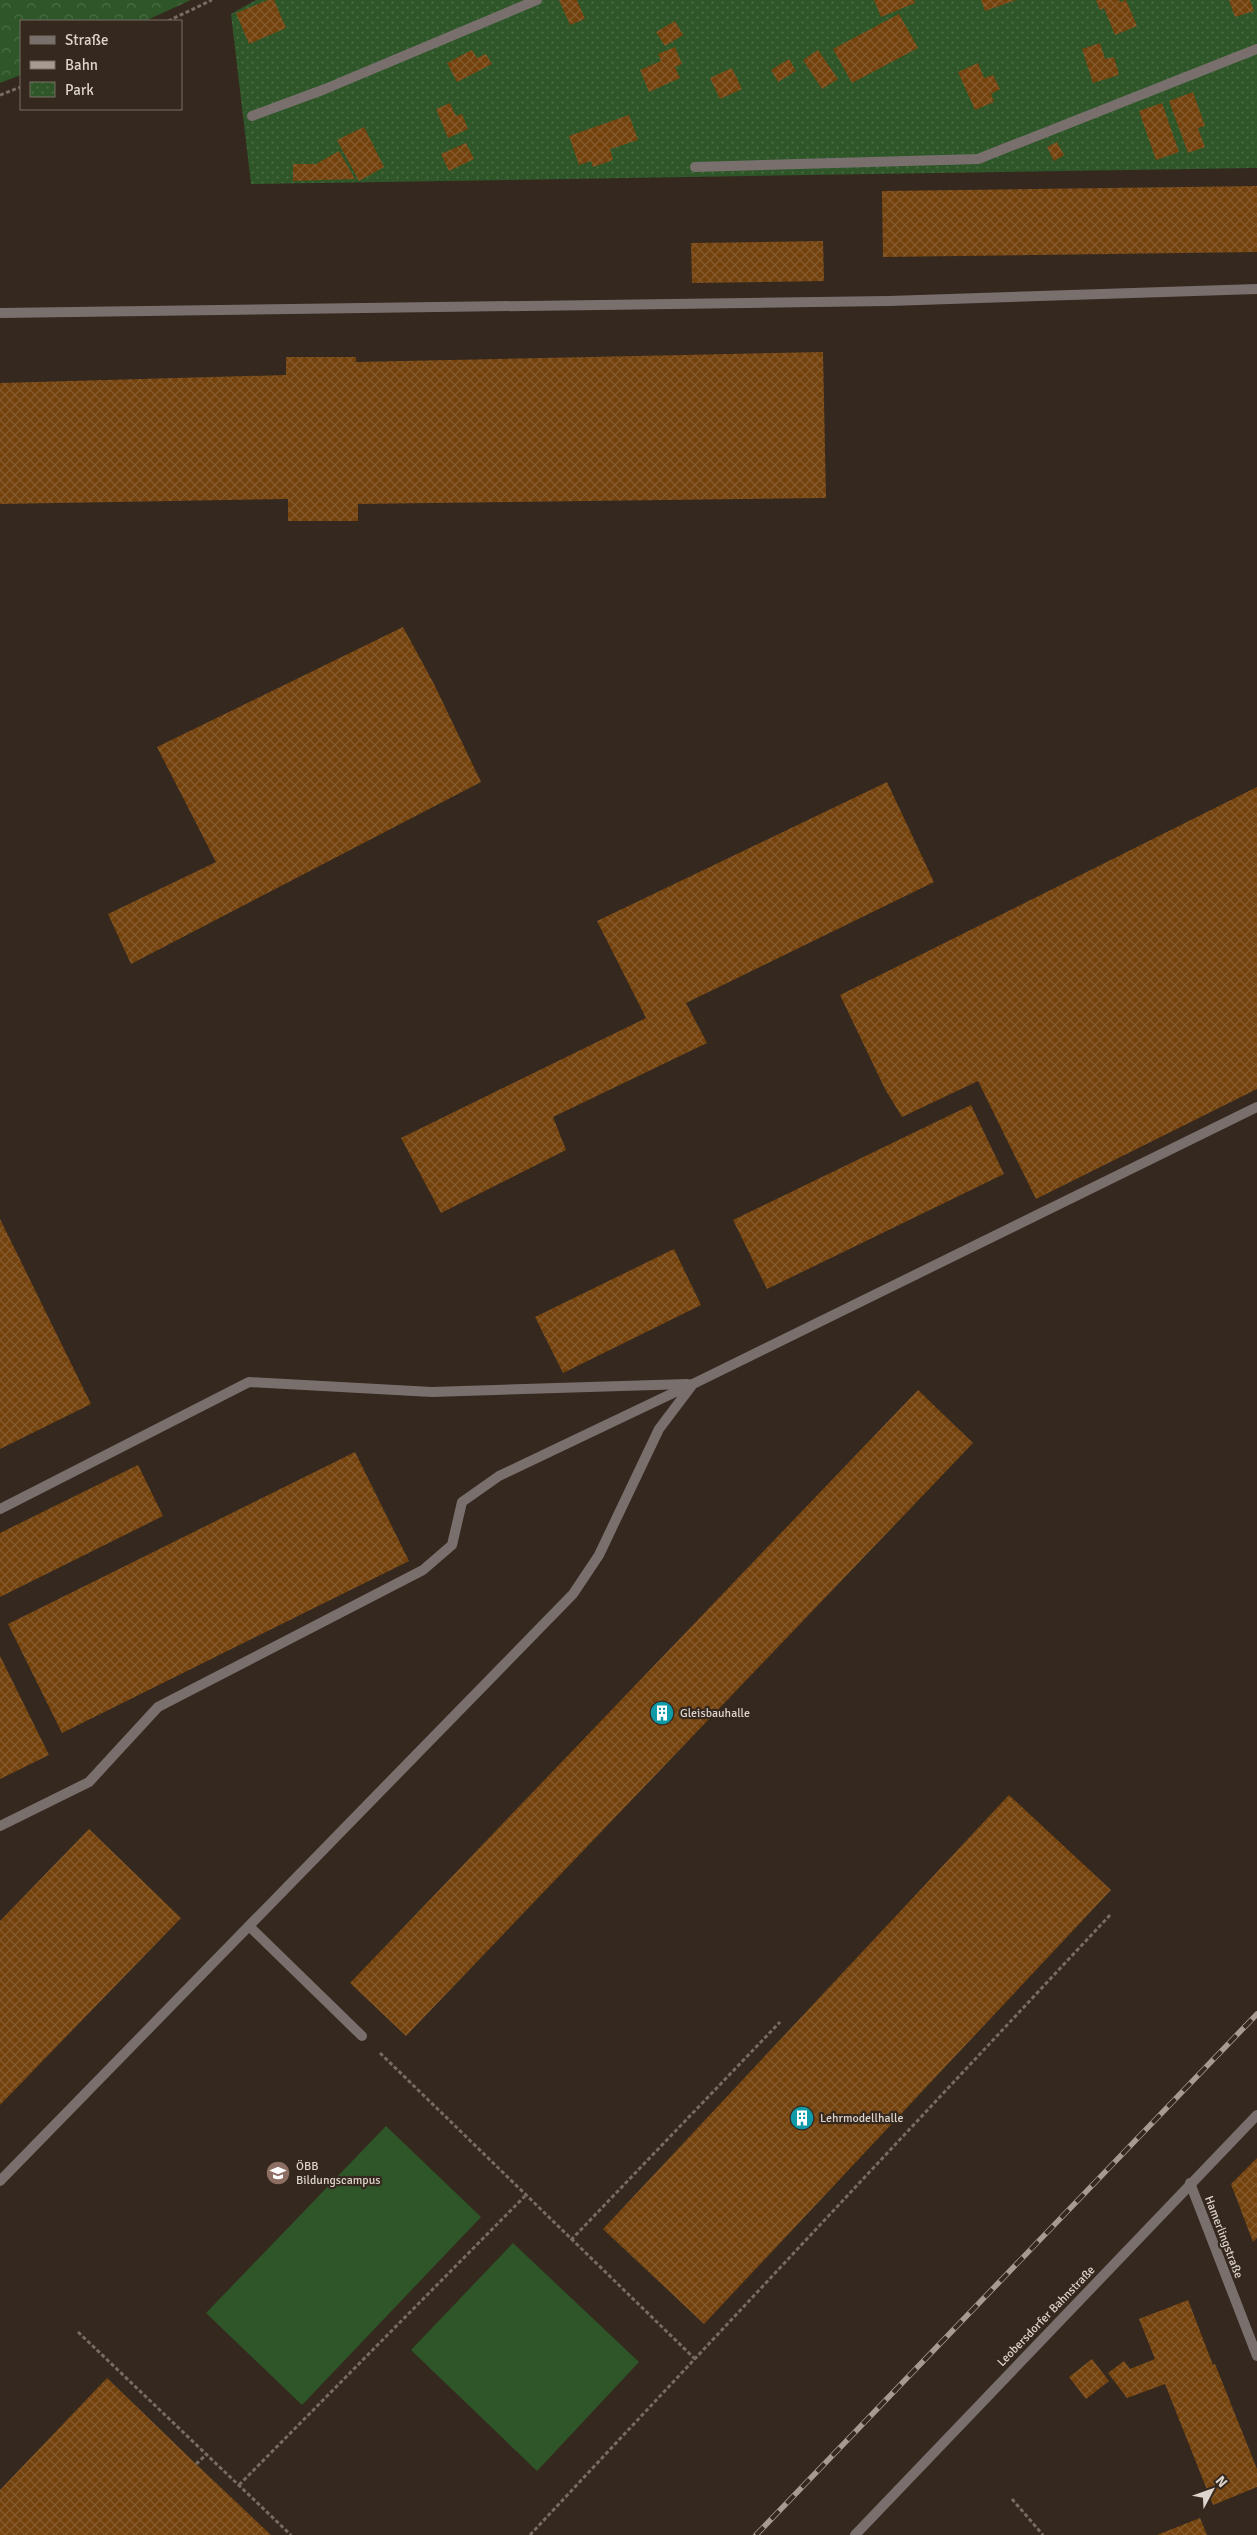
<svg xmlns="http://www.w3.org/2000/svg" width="1257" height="2535" font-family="Signika,sans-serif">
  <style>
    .grass { fill: #2e5628 }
    .forest { fill: url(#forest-crowns) }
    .park { fill: url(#park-dots) }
    .building { fill: url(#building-cross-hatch) }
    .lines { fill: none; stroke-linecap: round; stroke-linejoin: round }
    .path { stroke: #776c63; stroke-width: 3; stroke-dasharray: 4 2.5; stroke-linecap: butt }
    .service { stroke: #79706e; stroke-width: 10 }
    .minor { stroke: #79706e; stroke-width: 10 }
    .rail-casing { stroke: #a59b93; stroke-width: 5.5 }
    .rail { stroke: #35281e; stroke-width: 4; stroke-dasharray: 11; stroke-linecap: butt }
    .labels { text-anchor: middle; stroke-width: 4.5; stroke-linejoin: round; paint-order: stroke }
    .poi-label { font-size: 12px; fill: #dcd4cd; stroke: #35281e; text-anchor: start }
    .street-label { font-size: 12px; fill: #dcd4cd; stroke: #35281e }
  </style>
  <defs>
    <pattern id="forest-crowns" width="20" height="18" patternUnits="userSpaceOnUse" patternTransform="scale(1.25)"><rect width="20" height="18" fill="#2e5628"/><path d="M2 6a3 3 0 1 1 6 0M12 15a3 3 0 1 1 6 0" fill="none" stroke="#4c6d46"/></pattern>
    <pattern id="park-dots" width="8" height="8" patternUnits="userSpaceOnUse" patternTransform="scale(1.25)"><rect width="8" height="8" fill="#2e5628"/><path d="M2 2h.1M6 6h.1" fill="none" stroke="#4c6d46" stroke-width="1.8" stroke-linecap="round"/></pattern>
    <pattern id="building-cross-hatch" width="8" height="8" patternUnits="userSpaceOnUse" patternTransform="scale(1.25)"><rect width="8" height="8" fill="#73420d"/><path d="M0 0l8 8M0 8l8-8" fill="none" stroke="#865c2f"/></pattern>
  </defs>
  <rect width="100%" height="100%" fill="#35281e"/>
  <g class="grass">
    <path d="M 386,2126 L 481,2217 L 302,2405 L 206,2313 Z"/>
    <path d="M 513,2243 L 639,2362 L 537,2471 L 411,2350 Z"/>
  </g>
  <path class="forest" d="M 0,0 L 191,0 L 145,21 L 21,21 L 21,75 L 0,83 Z"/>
  <path class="park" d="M 256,0 L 1257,0 L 1257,168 L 251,184 L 231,14 Z"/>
  <g class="building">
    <path d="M 268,0 L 274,0 L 286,28 L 249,44 L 236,13 Z"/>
    <path d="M 559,0 L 577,0 L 585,19 L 570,25 Z"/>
    <path d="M 874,0 L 914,0 L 915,3 L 881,17 Z"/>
    <path d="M 981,0 L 1016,0 L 985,11 Z"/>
    <path d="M 1096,0 L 1119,0 L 1120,2 L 1126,0 L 1137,26 L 1115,35 L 1104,8 L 1100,10 Z"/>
    <path d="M 1229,0 L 1250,0 L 1254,11 L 1235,17 Z"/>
    <path d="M 899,14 L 918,48 L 852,83 L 833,49 Z"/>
    <path d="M 675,21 L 683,35 L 665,46 L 656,32 Z"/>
    <path d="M 1100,43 L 1105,59 L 1114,57 L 1119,75 L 1093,83 L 1082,49 Z"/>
    <path d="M 675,47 L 682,64 L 675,67 L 680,78 L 649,92 L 640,70 L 661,61 L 658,54 Z"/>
    <path d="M 472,50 L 477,58 L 486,54 L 492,64 L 457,82 L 447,63 Z"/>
    <path d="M 818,50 L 838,79 L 822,89 L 803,60 Z"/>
    <path d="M 789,59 L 796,71 L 778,82 L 771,70 Z"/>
    <path d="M 978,63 L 984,78 L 993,75 L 1000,89 L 991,94 L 994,102 L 975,110 L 958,72 Z"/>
    <path d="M 732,68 L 742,89 L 720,99 L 710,78 Z"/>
    <path d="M 1193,92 L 1205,126 L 1198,128 L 1205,147 L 1188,153 L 1169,101 Z"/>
    <path d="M 450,103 L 456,116 L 462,114 L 468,129 L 448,138 L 436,109 Z"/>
    <path d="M 1162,103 L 1179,152 L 1156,160 L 1139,111 Z"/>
    <path d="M 629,115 L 638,140 L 610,149 L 613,160 L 593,167 L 591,161 L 579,165 L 569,136 Z"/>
    <path d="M 364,127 L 384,167 L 359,181 L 337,140 Z"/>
    <path d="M 1057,142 L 1064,155 L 1054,161 L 1047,147 Z"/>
    <path d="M 466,143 L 474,159 L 449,171 L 441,154 Z"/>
    <path d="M 339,151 L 355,179 L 293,181 L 293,164 L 316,164 Z"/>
    <path d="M 1257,186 L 1257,252 L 883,257 L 882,191 Z"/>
    <path d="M 823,241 L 824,281 L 692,283 L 691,243 Z"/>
    <path d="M 823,352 L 826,498 L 358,504 L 358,521 L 288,521 L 288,499 L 0,504 L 0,383 L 286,375 L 286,357 L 356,357 L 356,362 Z"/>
    <path d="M 403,627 L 434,684 L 481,782 L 131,964 L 108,914 L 216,862 L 157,747 Z"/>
    <path d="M 887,782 L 934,882 L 686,1003 L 707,1043 L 553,1117 L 566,1150 L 441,1213 L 401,1138 L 646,1018 L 597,921 Z"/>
    <path d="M 1257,787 L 1257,1089 L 1036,1199 L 978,1081 L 902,1117 L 885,1089 L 840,995 Z"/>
    <path d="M 971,1105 L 1004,1174 L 767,1289 L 733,1220 Z"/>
    <path d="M 0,1219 L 91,1404 L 0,1449 Z"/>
    <path d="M 674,1249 L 701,1305 L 563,1373 L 535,1317 Z"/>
    <path d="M 918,1390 L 973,1443 L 406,2036 L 350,1983 Z"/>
    <path d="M 355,1452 L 409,1561 L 62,1733 L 8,1624 Z"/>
    <path d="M 138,1465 L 163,1516 L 0,1597 L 0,1533 Z"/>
    <path d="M 0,1656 L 49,1755 L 0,1779 Z"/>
    <path d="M 1009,1795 L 1111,1890 L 704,2324 L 603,2229 Z"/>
    <path d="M 89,1829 L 181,1918 L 0,2105 L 0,1921 Z"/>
    <path d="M 1257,2158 L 1257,2238 L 1253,2242 L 1231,2184 Z"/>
    <path d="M 1188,2300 L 1213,2365 L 1215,2364 L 1257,2469 L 1257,2487 L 1213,2505 L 1165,2384 L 1127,2398 L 1108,2373 L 1124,2361 L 1130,2369 L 1155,2359 L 1139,2319 Z"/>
    <path d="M 1092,2359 L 1109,2381 L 1086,2399 L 1069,2377 Z"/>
    <path d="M 107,2378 L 196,2464 L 271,2535 L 0,2535 L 0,2490 Z"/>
    <path d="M 1200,2518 L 1207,2535 L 1157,2535 Z"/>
  </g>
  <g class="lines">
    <g class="path">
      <path d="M 168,21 L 212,0"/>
      <path d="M 0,95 L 21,87"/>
      <path d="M 380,2053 L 695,2359"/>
      <path d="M 571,2240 L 780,2022"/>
      <path d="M 78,2332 L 291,2535"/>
      <path d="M 196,2464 L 207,2454"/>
      <path d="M 239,2485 L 525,2196"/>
      <path d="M 1012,2499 L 1043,2535"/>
      <path d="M 530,2535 L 1110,1915"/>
    </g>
    <g class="service">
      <path d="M 252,116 L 325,89 L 537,0"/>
      <path d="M 695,167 L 978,159 L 1257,49"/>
      <path d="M 0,313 L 889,301 L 1257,289"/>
      <path d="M 0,1509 L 249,1382 L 432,1392 L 687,1384"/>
      <path d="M 0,1826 L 89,1782 L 158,1707 L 423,1570 L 452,1545 L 462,1502 L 499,1476 L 692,1384"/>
      <path d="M 249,1926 L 362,2036"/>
      <path d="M 0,2181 L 573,1594 L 599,1555 L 659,1429 L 693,1384 L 1257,1107"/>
    </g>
    <g class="minor">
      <path d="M 1190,2183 L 1257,2356"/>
      <path d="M 855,2535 L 1257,2115"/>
    </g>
    <g class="rail-casing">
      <path id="rail" d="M 756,2535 L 1257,2014"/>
    </g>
    <use href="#rail" class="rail"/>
  </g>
  <defs>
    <g id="building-disc" transform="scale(1.25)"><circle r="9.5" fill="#0f9aa8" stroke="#35281e"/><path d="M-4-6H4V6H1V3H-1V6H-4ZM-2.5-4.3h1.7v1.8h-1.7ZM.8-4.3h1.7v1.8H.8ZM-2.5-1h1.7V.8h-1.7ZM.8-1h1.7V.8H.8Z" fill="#fff"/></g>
    <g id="school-disc" transform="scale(1.25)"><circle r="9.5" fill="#8d6e63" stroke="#35281e"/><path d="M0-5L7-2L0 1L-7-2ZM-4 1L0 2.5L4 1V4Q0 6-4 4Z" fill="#fff"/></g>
  </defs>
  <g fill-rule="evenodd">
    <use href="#building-disc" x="662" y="1713"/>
    <use href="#building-disc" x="802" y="2118"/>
    <use href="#school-disc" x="278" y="2173"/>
  </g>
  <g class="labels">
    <g class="poi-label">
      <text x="680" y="1717">Gleisbauhalle</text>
      <text x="820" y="2122">Lehrmodellhalle</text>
      <text x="296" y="2170">ÖBB<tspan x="296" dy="14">Bildungscampus</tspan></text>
    </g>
    <g class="street-label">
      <text transform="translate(1224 2237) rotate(69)" y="4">Hamerlingstraße</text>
      <text transform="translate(1046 2316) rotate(-46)" y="4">Leobersdorfer Bahnstraße</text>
    </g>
  </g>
  <rect x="20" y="20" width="162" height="90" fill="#35281e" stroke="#786d64"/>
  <rect x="30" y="36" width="25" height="8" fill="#79706e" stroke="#786d64"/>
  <text x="65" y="45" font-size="15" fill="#dcd4cd">Straße</text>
  <rect x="30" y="61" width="25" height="8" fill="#a59b93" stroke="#786d64"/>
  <text x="65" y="70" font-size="15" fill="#dcd4cd">Bahn</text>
  <rect x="30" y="82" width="25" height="15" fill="url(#park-dots)" stroke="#786d64"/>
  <text x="65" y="95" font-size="15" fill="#dcd4cd">Park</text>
  <g transform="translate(1212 2490) rotate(49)" stroke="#35281e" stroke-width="4" paint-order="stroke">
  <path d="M0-4L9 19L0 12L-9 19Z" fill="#dcd4cd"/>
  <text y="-8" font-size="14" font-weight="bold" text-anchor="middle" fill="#dcd4cd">N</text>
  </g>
</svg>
